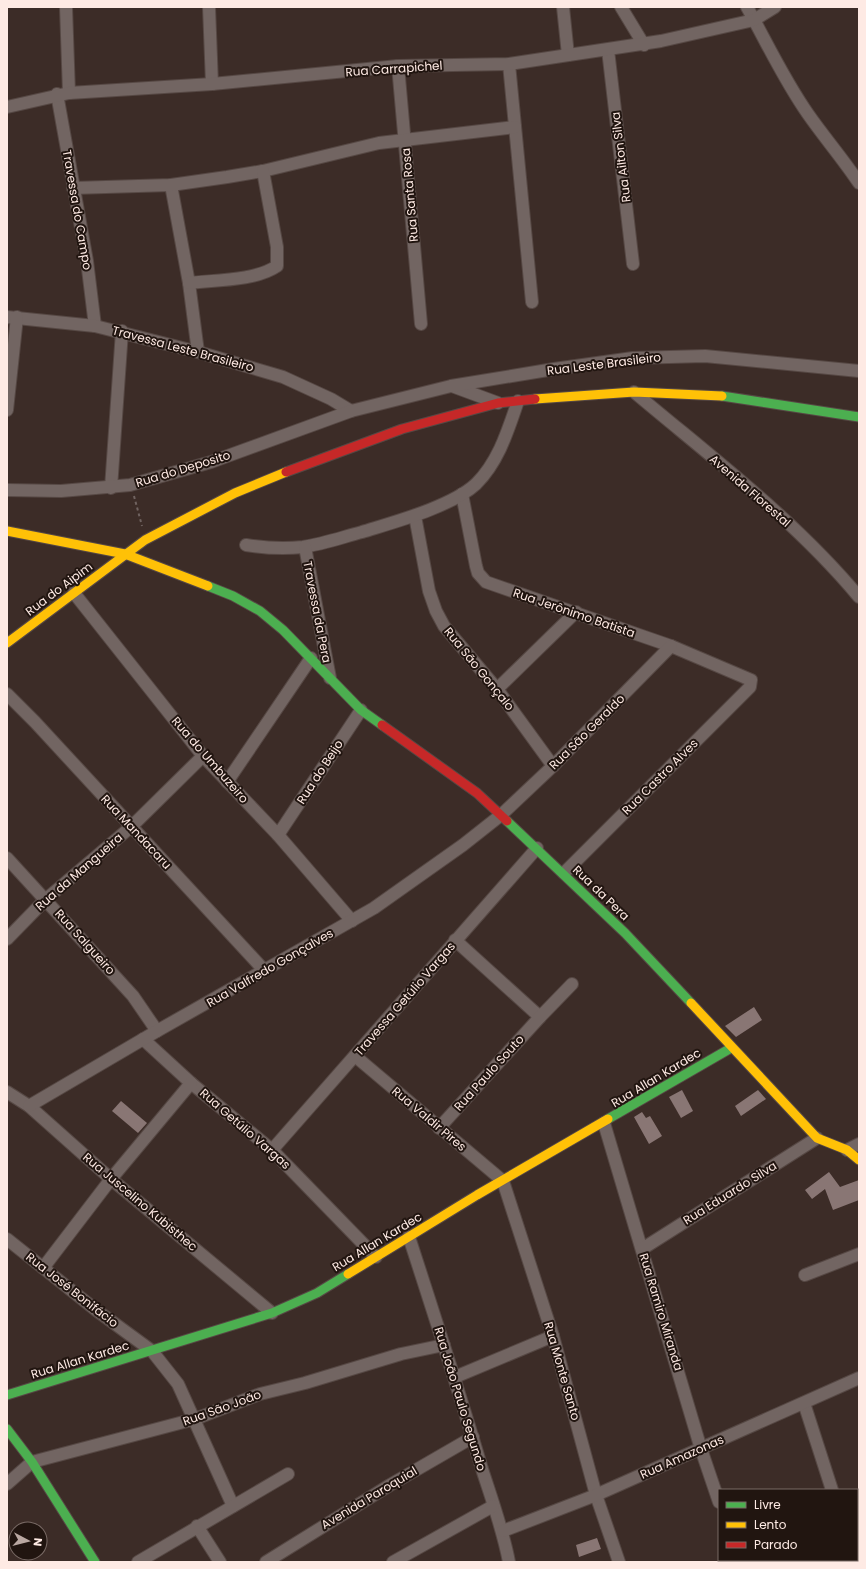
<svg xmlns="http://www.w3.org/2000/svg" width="866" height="1569" font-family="Poppins,sans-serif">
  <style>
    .building { fill: #897674 }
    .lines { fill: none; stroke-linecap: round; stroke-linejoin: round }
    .street-casing { stroke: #564844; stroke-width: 14 }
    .fast-casing { stroke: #564844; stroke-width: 11 }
    .slow-casing { stroke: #564844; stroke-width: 11 }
    .jam-casing { stroke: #564844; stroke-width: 11 }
    .path { stroke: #706360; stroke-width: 2; stroke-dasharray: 3 3; stroke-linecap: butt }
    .street { stroke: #726562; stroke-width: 12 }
    .fast { stroke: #4caf50; stroke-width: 9 }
    .slow { stroke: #ffc107; stroke-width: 9 }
    .jam { stroke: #c62828; stroke-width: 9 }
    .labels { text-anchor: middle; stroke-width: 4; stroke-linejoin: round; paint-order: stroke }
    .street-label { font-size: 12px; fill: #feeae4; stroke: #211510 }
  </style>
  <rect width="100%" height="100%" fill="#3c2c27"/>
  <g class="building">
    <path d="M 754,1007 L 762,1020 L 736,1037 L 725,1026 Z"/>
    <path d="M 682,1090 L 693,1111 L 681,1118 L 669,1097 Z"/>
    <path d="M 758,1090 L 766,1099 L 741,1116 L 735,1106 Z"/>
    <path d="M 121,1101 L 147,1123 L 138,1133 L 112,1111 Z"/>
    <path d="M 642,1112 L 646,1118 L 650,1116 L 662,1136 L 649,1144 L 634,1117 Z"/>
    <path d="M 829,1172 L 840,1187 L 859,1180 L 859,1200 L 833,1210 L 825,1189 L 812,1199 L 805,1190 Z"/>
    <path d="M 597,1538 L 601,1549 L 579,1557 L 576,1545 Z"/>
  </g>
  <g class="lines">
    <g class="street-casing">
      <g id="street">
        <path d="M 66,7 L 69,93"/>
        <path d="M 209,7 L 212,84"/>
        <path d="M 563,7 L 568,55"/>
        <path d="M 621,7 L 644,45"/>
        <path d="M 747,7 C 767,43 784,80 808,114 C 824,137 843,159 859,183"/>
        <path d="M 608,50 L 633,264"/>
        <path d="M 509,64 L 532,302"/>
        <path d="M 398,66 L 421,324"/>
        <path d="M 57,94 L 87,261 L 95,326"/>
        <path d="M 7,107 L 69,93 L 212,84 L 398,66 L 509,64 L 661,41 L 754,20 L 775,7"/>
        <path d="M 171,185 L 189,283 L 198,352"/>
        <path d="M 73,188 L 171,185 L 227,177 L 263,171 L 379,143 L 515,127"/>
        <path d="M 189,283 C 215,280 255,281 277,266 L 277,247 L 263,171"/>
        <path d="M 7,317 L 95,326 L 198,352 L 283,377 L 331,399 L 351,411"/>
        <path d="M 452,386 L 498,403"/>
        <path d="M 634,392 C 711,457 794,519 859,597"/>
        <path d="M 7,410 L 17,317"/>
        <path d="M 111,488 L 122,331"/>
        <path d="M 7,490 L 61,491 L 130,485 L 211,462 L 351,411 L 451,386 L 554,369 L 633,358 L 705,356 L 859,371"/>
        <path d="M 462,494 L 476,566 L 478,573 L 486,582 L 671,646 L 751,680 L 750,687 L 564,873"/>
        <path d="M 415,516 L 429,591 L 436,611 L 444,626 L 497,689 L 553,766"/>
        <path d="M 246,545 C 265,548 284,549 303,547 C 323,544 343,537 362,532 C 394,522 451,507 476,484 C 499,461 508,430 518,401"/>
        <path d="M 305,547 L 330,678"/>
        <path d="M 74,593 L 203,756 L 278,835 L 352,921"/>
        <path d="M 497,689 L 576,612"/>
        <path d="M 7,694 L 35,722 L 264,970"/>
        <path d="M 227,782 L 311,658"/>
        <path d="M 278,835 L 361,710"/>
        <path d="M 7,858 L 133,996 L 157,1031"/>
        <path d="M 7,939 L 45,900 L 132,826 L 203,756"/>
        <path d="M 455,940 L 540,1017"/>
        <path d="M 143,1039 L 191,1083 L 272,1150 L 376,1257"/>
        <path d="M 355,1056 L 503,1181 L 553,1336 L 596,1495 L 619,1562"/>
        <path d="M 7,1092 L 29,1106 L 111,1179 L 272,1313"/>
        <path d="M 29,1106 L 157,1031 L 374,908 L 463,845 L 501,815 L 553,766 L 671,646"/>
        <path d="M 604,1123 L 701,1449 L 719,1502"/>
        <path d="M 439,1128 L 540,1017 L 572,984"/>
        <path d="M 272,1150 L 537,848"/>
        <path d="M 847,1150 L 859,1144"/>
        <path d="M 409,1237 C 434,1314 459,1391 482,1469 C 492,1500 503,1530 509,1562"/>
        <path d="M 7,1239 L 96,1310 L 152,1351 L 178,1384 L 233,1506"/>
        <path d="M 642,1249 L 817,1138"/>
        <path d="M 43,1268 L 111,1179 L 191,1083"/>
        <path d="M 805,1275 L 859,1254"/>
        <path d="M 455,1377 L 553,1336"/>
        <path d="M 804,1403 L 832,1490"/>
        <path d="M 7,1484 L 32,1462 L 195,1419 L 260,1394 L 305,1383 L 401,1354 L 444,1345"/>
        <path d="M 197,1526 L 220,1562"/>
        <path d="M 503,1531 L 596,1495 L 859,1378"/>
        <path d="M 738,1560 L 738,1562"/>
        <path d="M 854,1560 L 855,1562"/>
        <path d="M 138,1562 L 288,1474"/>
        <path d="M 266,1562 L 390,1485 L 473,1437"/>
        <path d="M 393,1562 L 493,1506"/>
      </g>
    </g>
    <g class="fast-casing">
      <g id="fast">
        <path d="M 722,396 L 859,417"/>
        <path d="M 208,586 L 233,596 L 260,611 L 283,630 L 361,710 L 382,725"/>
        <path d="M 507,821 L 625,933 L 691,1003"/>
        <path d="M 608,1119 L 731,1048"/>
        <path d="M 7,1395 L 272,1313 L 317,1293 L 348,1274"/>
        <path d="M 7,1429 L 32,1462 L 95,1562"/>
      </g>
    </g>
    <g class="slow-casing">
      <g id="slow">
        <path d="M 535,399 L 634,392 L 722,396"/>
        <path d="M 7,531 L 125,554 L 208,586"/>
        <path d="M 7,643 L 145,540 L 235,493 L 286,472"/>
        <path d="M 691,1003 L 817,1138 L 847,1150 L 859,1160"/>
        <path d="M 348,1274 L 477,1195 L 608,1119"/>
      </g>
    </g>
    <g class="jam-casing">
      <g id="jam">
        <path d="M 286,472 L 402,429 L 498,403 L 535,399"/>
        <path d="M 382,725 L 477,793 L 507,821"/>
      </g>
    </g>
    <path class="path" d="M 134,496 L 142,526"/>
    <use href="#street" class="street"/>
    <use href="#fast" class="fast"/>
    <use href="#slow" class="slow"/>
    <use href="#jam" class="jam"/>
  </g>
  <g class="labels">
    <g class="street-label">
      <text transform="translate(394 69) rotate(-4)" y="4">Rua Carrapichel</text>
      <text transform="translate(621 157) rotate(-97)" y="4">Rua Ailton Silva</text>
      <text transform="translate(410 195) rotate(-95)" y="4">Rua Santa Rosa</text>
      <text transform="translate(77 210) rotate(80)" y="4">Travessa do Campo</text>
      <text transform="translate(183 349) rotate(15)" y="4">Travessa Leste Brasileiro</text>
      <text transform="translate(604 364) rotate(-7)" y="4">Rua Leste Brasileiro</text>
      <text transform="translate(183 469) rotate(-17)" y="4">Rua do Deposito</text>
      <text transform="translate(750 491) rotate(41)" y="4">Avenida Florestal</text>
      <text transform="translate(59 589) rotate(-37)" y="4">Rua do Aipim</text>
      <text transform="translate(317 612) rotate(79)" y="4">Travessa da Pera</text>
      <text transform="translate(574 613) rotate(19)" y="4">Rua Jerônimo Batista</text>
      <text transform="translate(479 669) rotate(51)" y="4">Rua São Gonçalo</text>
      <text transform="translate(587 732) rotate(-45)" y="4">Rua São Geraldo</text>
      <text transform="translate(210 760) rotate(49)" y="4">Rua do Umbuzeiro</text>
      <text transform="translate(320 772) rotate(-57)" y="4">Rua do Beijo</text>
      <text transform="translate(660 777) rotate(-45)" y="4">Rua Castro Alves</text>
      <text transform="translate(136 832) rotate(47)" y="4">Rua Mandacaru</text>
      <text transform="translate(79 872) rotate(-41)" y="4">Rua da Mangueira</text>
      <text transform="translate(601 893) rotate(44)" y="4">Rua da Pera</text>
      <text transform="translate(85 942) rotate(48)" y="4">Rua Salgueiro</text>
      <text transform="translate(270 968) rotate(-30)" y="4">Rua Valfredo Gonçalves</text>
      <text transform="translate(405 999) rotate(-49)" y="4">Travessa Getúlio Vargas</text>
      <text transform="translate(489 1073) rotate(-48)" y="4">Rua Paulo Souto</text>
      <text transform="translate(656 1078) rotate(-31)" y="4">Rua Allan Kardec</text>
      <text transform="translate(429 1119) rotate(40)" y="4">Rua Valdir Pires</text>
      <text transform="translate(245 1129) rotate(41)" y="4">Rua Getúlio Vargas</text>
      <text transform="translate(730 1193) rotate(-32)" y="4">Rua Eduardo Silva</text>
      <text transform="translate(140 1202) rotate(40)" y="4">Rua Juscelino Kubisthec</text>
      <text transform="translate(377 1242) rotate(-31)" y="4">Rua Allan Kardec</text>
      <text transform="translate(72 1290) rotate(38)" y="4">Rua José Bonifácio</text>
      <text transform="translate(661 1312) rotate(73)" y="4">Rua Ramiro Miranda</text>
      <text transform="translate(80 1360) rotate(-17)" y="4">Rua Allan Kardec</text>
      <text transform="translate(562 1371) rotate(74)" y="4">Rua Monte Santo</text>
      <text transform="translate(460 1399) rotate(73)" y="4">Rua João Paulo Segundo</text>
      <text transform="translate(222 1408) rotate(-20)" y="4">Rua São João</text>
      <text transform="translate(682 1457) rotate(-24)" y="4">Rua Amazonas</text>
      <text transform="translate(369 1498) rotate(-31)" y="4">Avenida Paroquial</text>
    </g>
  </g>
  <rect width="866" height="1569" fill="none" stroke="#feeae4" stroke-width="16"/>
  <rect x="718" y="1489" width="140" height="72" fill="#211510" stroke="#796a65"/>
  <rect x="726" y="1502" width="20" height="6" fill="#4caf50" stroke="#796a65"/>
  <text x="754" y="1509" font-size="12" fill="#feeae4">Livre</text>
  <rect x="726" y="1522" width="20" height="6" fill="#ffc107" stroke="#796a65"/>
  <text x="754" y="1529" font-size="12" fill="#feeae4">Lento</text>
  <rect x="726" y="1542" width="20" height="6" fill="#c62828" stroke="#796a65"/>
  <text x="754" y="1549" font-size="12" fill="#feeae4">Parado</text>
  <g transform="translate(28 1541) rotate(97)"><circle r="19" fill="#211510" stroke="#796a65"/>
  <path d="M0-3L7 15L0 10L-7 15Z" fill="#baa8a2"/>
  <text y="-6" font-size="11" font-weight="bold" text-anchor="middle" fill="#feeae4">N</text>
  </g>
</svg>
